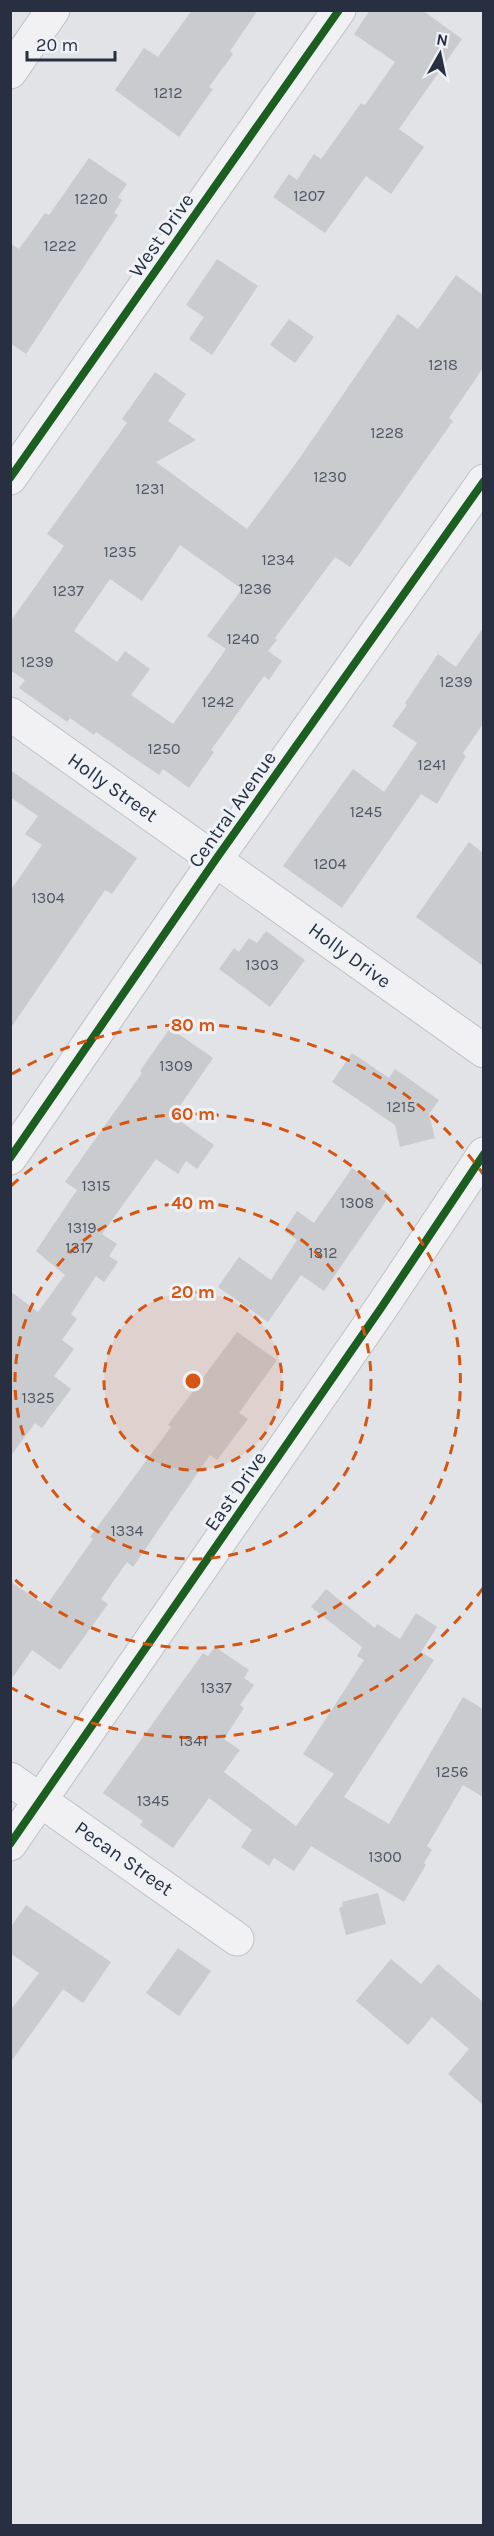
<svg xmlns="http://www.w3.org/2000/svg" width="494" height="2536" font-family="Karla,sans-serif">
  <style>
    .building { fill: #c9cbcf; fill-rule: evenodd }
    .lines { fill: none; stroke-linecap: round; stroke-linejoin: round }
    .minor-casing { stroke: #bfc1c5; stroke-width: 35 }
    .minor { stroke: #f1f1f3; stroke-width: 33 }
    .cycleway-casing { stroke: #eef1f6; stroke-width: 11 }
    .cycleway { stroke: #1b5e20; stroke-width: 8 }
    .ring { fill: none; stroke: #d55511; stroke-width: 3; stroke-dasharray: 10 8 }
    .labels { text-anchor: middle; stroke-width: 6; stroke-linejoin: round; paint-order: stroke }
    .number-label { font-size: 16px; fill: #505764 }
    .street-label { font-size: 20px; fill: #272f40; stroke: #eef1f6 }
    .centre { fill: #d55511; stroke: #eef1f6; stroke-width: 3 }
    .ring-label { font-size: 18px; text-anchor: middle; font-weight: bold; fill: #d55511; stroke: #eef1f6; stroke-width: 6; stroke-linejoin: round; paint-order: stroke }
  </style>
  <rect width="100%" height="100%" fill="#e1e3e7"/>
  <g class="building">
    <path d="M 192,10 L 258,10 L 230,51 L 233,54 L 209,87 L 213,89 L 179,137 L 115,90 L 144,48 L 158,57 Z"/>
    <path d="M 370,10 L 422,10 L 462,39 L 399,129 L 424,147 L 391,194 L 366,176 L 325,233 L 273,197 L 289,174 L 297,180 L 314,154 L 321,159 L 361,103 L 365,105 L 395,62 L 354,34 Z"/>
    <path d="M 89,158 L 127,184 L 118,197 L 122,200 L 114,213 L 118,215 L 26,354 L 10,343 L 10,243 L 19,249 L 45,213 L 49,215 Z"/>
    <path d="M 217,259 L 258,286 L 212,355 L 189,339 L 204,317 L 186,305 Z"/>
    <path d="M 456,275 L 483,295 L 483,368 L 449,418 L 453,421 L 350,567 L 335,557 L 275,638 L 277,640 L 268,651 L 282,661 L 269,680 L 264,676 L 211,750 L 214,752 L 189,788 L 163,769 L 159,775 L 96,732 L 94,735 L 70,718 L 67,722 L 19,688 L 25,680 L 10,670 L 10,622 L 64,546 L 47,534 L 127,423 L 122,419 L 155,372 L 186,394 L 168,421 L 196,440 L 156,462 L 247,529 L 299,459 L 398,314 L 418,329 ZM 180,545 L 242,589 L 207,636 L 226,649 L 173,724 L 131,695 L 150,669 L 125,651 L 117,662 L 74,631 L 110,579 L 142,601 Z"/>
    <path d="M 289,319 L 314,337 L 295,363 L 270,345 Z"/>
    <path d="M 483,628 L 483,724 L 463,753 L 466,756 L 437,804 L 421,794 L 342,908 L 283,866 L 353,769 L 384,792 L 417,743 L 392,726 L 407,705 L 405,703 L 438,654 L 456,667 Z"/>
    <path d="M 10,770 L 137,858 L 112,894 L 105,890 L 10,1029 L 10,891 L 42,845 L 25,834 L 38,816 L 10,797 Z"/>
    <path d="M 469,842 L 483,853 L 483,966 L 416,917 Z"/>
    <path d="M 266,931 L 305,960 L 270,1007 L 219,969 L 234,948 L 239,952 L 249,938 L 257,943 Z"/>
    <path d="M 170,1028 L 213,1058 L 173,1116 L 214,1145 L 197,1169 L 186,1161 L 178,1174 L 156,1159 L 102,1234 L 117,1244 L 109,1256 L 118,1262 L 104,1282 L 96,1276 L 71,1314 L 77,1319 L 62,1340 L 74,1349 L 54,1376 L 71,1389 L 42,1428 L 35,1423 L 10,1457 L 10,1291 L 38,1312 L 65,1275 L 36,1251 L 77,1190 L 65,1182 L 142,1073 L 140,1071 Z"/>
    <path d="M 352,1053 L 389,1078 L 395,1069 L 439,1100 L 429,1114 L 435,1138 L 400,1147 L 395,1125 L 332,1082 Z"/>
    <path d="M 352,1168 L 390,1195 L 324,1291 L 301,1275 L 268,1322 L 218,1287 L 239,1257 L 271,1280 L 297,1240 L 284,1231 L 297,1211 L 314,1223 Z"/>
    <path d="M 237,1332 L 277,1360 L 239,1413 L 248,1419 L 217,1460 L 210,1455 L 133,1567 L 127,1562 L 101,1599 L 108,1604 L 60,1670 L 32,1650 L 10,1681 L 10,1581 L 46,1606 L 93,1539 L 90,1537 L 171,1427 L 168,1425 Z"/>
    <path d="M 326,1589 L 375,1628 L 377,1624 L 400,1639 L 416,1613 L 437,1627 L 421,1652 L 434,1660 L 344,1797 L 389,1824 L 463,1697 L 483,1709 L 483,1797 L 463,1785 L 427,1846 L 432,1850 L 424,1863 L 426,1865 L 404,1902 L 311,1846 L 294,1871 L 274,1858 L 269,1866 L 241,1847 L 252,1830 L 209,1798 L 173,1848 L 140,1825 L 143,1821 L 103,1793 L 203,1653 L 208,1656 L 215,1647 L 249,1670 L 244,1678 L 254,1685 L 240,1705 L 244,1708 L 224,1739 L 240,1750 L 224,1772 L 296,1826 L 334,1774 L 303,1754 L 364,1660 L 357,1656 L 362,1647 L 311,1607 Z"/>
    <path d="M 378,1893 L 386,1924 L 346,1935 L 339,1908 L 343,1906 L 342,1902 Z"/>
    <path d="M 26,1905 L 111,1962 L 83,2003 L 63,1989 L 10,2063 L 10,2011 L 39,1973 L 10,1953 L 10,1928 Z"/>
    <path d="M 178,1948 L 211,1971 L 179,2016 L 146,1993 Z"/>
    <path d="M 391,1959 L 421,1984 L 438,1964 L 483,2002 L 483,2105 L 448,2074 L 469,2049 L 432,2017 L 408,2045 L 356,2001 Z"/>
  </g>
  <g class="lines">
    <g class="minor-casing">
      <g id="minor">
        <path d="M 10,72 L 53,10"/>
        <path d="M 10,478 L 339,10"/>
        <path d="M 10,714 L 484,1051"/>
        <path d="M 10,1158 L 216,859 L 484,481"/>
        <path d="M 10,1779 L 237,1939"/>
        <path d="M 10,1844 L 381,1308 L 484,1154"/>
      </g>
    </g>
    <use href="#minor" class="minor"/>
    <g class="cycleway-casing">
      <g id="cycleway">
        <path d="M 10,478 L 339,10"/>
        <path d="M 10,1158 L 216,859 L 484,481"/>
        <path d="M 10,1844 L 381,1308 L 484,1154"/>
      </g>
    </g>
    <use href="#cycleway" class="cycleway"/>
  </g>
  <circle cx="193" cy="1381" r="89" fill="#d55511" fill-opacity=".12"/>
  <g class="ring">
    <circle cx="193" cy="1381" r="89"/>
    <circle cx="193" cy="1381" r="178"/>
    <path d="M11 1186A267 267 0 1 1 11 1576"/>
    <path d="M483 1588A356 356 0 0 1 12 1688M12 1074A356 356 0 0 1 483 1174"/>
  </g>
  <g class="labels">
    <g class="number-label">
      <text x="168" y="98">1212</text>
      <text x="309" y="201">1207</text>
      <text x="91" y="204">1220</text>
      <text x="60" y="251">1222</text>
      <text x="443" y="370">1218</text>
      <text x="387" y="438">1228</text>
      <text x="330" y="482">1230</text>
      <text x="150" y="494">1231</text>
      <text x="120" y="557">1235</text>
      <text x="278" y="565">1234</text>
      <text x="255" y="594">1236</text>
      <text x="68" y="596">1237</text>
      <text x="243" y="644">1240</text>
      <text x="37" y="667">1239</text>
      <text x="456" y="687">1239</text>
      <text x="218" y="707">1242</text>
      <text x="164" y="754">1250</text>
      <text x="432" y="770">1241</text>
      <text x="366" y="817">1245</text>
      <text x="330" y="869">1204</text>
      <text x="48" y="903">1304</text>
      <text x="262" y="970">1303</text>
      <text x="176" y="1071">1309</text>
      <text x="401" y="1112">1215</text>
      <text x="96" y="1191">1315</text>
      <text x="357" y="1208">1308</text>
      <text x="82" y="1233">1319</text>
      <text x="79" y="1253">1317</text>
      <text x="323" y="1258">1312</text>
      <text x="38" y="1403">1325</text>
      <text x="127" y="1536">1334</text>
      <text x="216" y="1693">1337</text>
      <text x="193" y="1746">1341</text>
      <text x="452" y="1777">1256</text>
      <text x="153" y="1806">1345</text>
      <text x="385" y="1862">1300</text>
    </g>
    <g class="street-label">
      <text transform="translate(161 235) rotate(-55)" y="7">West Drive</text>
      <text transform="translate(113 787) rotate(35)" y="7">Holly Street</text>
      <text transform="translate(232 809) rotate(-55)" y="7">Central Avenue</text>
      <text transform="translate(350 955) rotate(36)" y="7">Holly Drive</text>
      <text transform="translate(235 1491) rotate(-55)" y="7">East Drive</text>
      <text transform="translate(124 1858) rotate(35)" y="7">Pecan Street</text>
    </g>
  </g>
  <circle cx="193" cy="1381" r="9" class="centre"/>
  <g class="ring-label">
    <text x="193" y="1031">80 m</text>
    <text x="193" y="1120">60 m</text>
    <text x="193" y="1209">40 m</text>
    <text x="193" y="1298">20 m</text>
  </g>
  <rect width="494" height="2536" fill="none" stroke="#272f40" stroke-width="24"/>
  <g transform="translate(440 54) rotate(9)" stroke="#eef1f6" stroke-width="4.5" paint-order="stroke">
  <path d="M0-4.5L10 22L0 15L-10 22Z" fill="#272f40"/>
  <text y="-9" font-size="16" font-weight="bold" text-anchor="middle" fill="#272f40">N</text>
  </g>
  <path d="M27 51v9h88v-9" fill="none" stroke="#272f40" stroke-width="3"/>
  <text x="36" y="51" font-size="18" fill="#272f40" stroke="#eef1f6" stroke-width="4.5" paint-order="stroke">20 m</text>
</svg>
